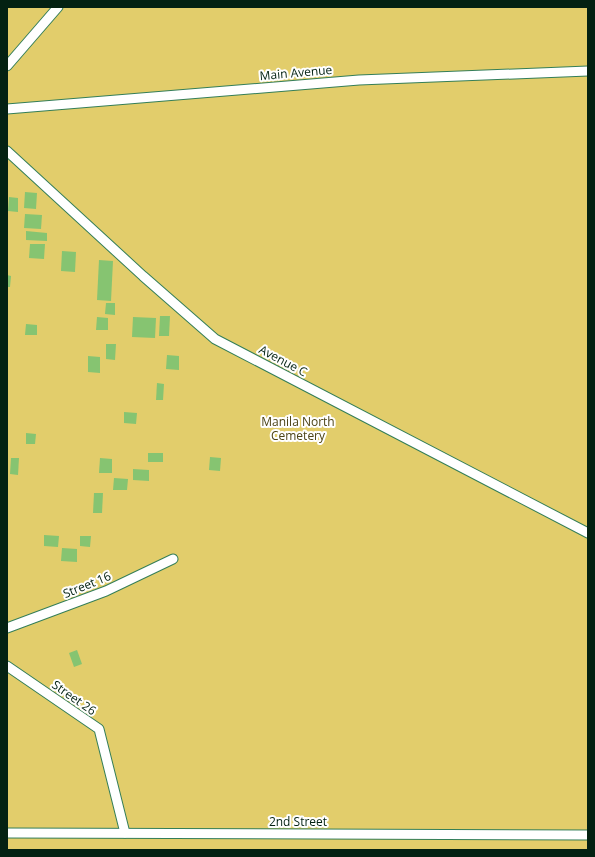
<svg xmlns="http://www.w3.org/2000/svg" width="595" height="857" font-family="'Open Sans',sans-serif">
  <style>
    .green { fill: #e2cd6b }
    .building { fill: #86c471 }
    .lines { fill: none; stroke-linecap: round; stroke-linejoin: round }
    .service-casing { stroke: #347e58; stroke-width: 11 }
    .service { stroke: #fff; stroke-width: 9 }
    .labels { text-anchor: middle; stroke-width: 4; stroke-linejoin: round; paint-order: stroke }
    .street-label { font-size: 12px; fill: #032112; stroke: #fff }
    .park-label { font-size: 12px; fill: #4c4316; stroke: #fff }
  </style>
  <rect width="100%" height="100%" fill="#abf6ca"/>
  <rect class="green" x="7" y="7" width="581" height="843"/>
  <g class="building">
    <path d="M 25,192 L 37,193 L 36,209 L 24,208 Z"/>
    <path d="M 9,197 L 18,198 L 18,212 L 8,211 Z"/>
    <path d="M 25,214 L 42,215 L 41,229 L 24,228 Z"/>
    <path d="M 26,231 L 47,233 L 47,241 L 26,240 Z"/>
    <path d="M 30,244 L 45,244 L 44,259 L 29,258 Z"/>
    <path d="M 62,251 L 76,252 L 75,272 L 61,271 Z"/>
    <path d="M 99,260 L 113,261 L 111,301 L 97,300 Z"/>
    <path d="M 7,275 L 11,276 L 10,287 L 7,287 Z"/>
    <path d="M 106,303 L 115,303 L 115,315 L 105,314 Z"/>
    <path d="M 160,316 L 170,316 L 169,336 L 159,336 Z"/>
    <path d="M 97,317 L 108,318 L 108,330 L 96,330 Z"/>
    <path d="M 133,317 L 156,318 L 155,338 L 132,337 Z"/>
    <path d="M 26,324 L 37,325 L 37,335 L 25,335 Z"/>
    <path d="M 106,344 L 116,344 L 115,360 L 106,359 Z"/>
    <path d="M 167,355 L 179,356 L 179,370 L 166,369 Z"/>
    <path d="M 88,356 L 100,357 L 100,373 L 88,372 Z"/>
    <path d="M 157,383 L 164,384 L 163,400 L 156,400 Z"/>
    <path d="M 124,412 L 137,413 L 136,424 L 124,423 Z"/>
    <path d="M 26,433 L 36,434 L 35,444 L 26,444 Z"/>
    <rect x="148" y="453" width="15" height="9"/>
    <path d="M 210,457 L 221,458 L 220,471 L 209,470 Z"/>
    <path d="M 11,458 L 19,458 L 18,475 L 10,474 Z"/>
    <path d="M 100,458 L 112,459 L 112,473 L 99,473 Z"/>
    <path d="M 133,469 L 149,470 L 149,481 L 133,480 Z"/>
    <path d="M 114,478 L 128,479 L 127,490 L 113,490 Z"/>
    <path d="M 94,493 L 103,493 L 102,513 L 93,513 Z"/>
    <path d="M 44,535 L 59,536 L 58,547 L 44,546 Z"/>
    <path d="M 80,536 L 91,536 L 90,547 L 80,546 Z"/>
    <path d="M 62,548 L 77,549 L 77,562 L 61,561 Z"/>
    <path d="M 77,650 L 82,664 L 74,667 L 69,653 Z"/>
  </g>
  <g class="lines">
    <g class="service-casing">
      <g id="service">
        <path d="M 7,66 L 58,7"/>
        <path d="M 7,109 L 359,80 L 588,71"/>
        <path d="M 7,151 L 143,276 L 215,339 L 588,533"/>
        <path d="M 7,628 L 106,591 L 173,559"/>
        <path d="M 7,666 L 99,729 L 125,833"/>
        <path d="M 7,833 L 588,835"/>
      </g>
    </g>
    <use href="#service" class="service"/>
  </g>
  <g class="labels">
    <g class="street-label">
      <text transform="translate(296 73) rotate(-5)" y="4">Main Avenue</text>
      <text transform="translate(283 361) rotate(28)" y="4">Avenue C</text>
      <text transform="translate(87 585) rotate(-22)" y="4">Street 16</text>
      <text transform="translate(74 698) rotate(35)" y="4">Street 26</text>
      <text x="298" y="826">2nd Street</text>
    </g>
    <g class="park-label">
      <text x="298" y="426">Manila North<tspan x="298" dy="14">Cemetery</tspan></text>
    </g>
  </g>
  <rect width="595" height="857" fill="none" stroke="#032112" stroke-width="16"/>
</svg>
